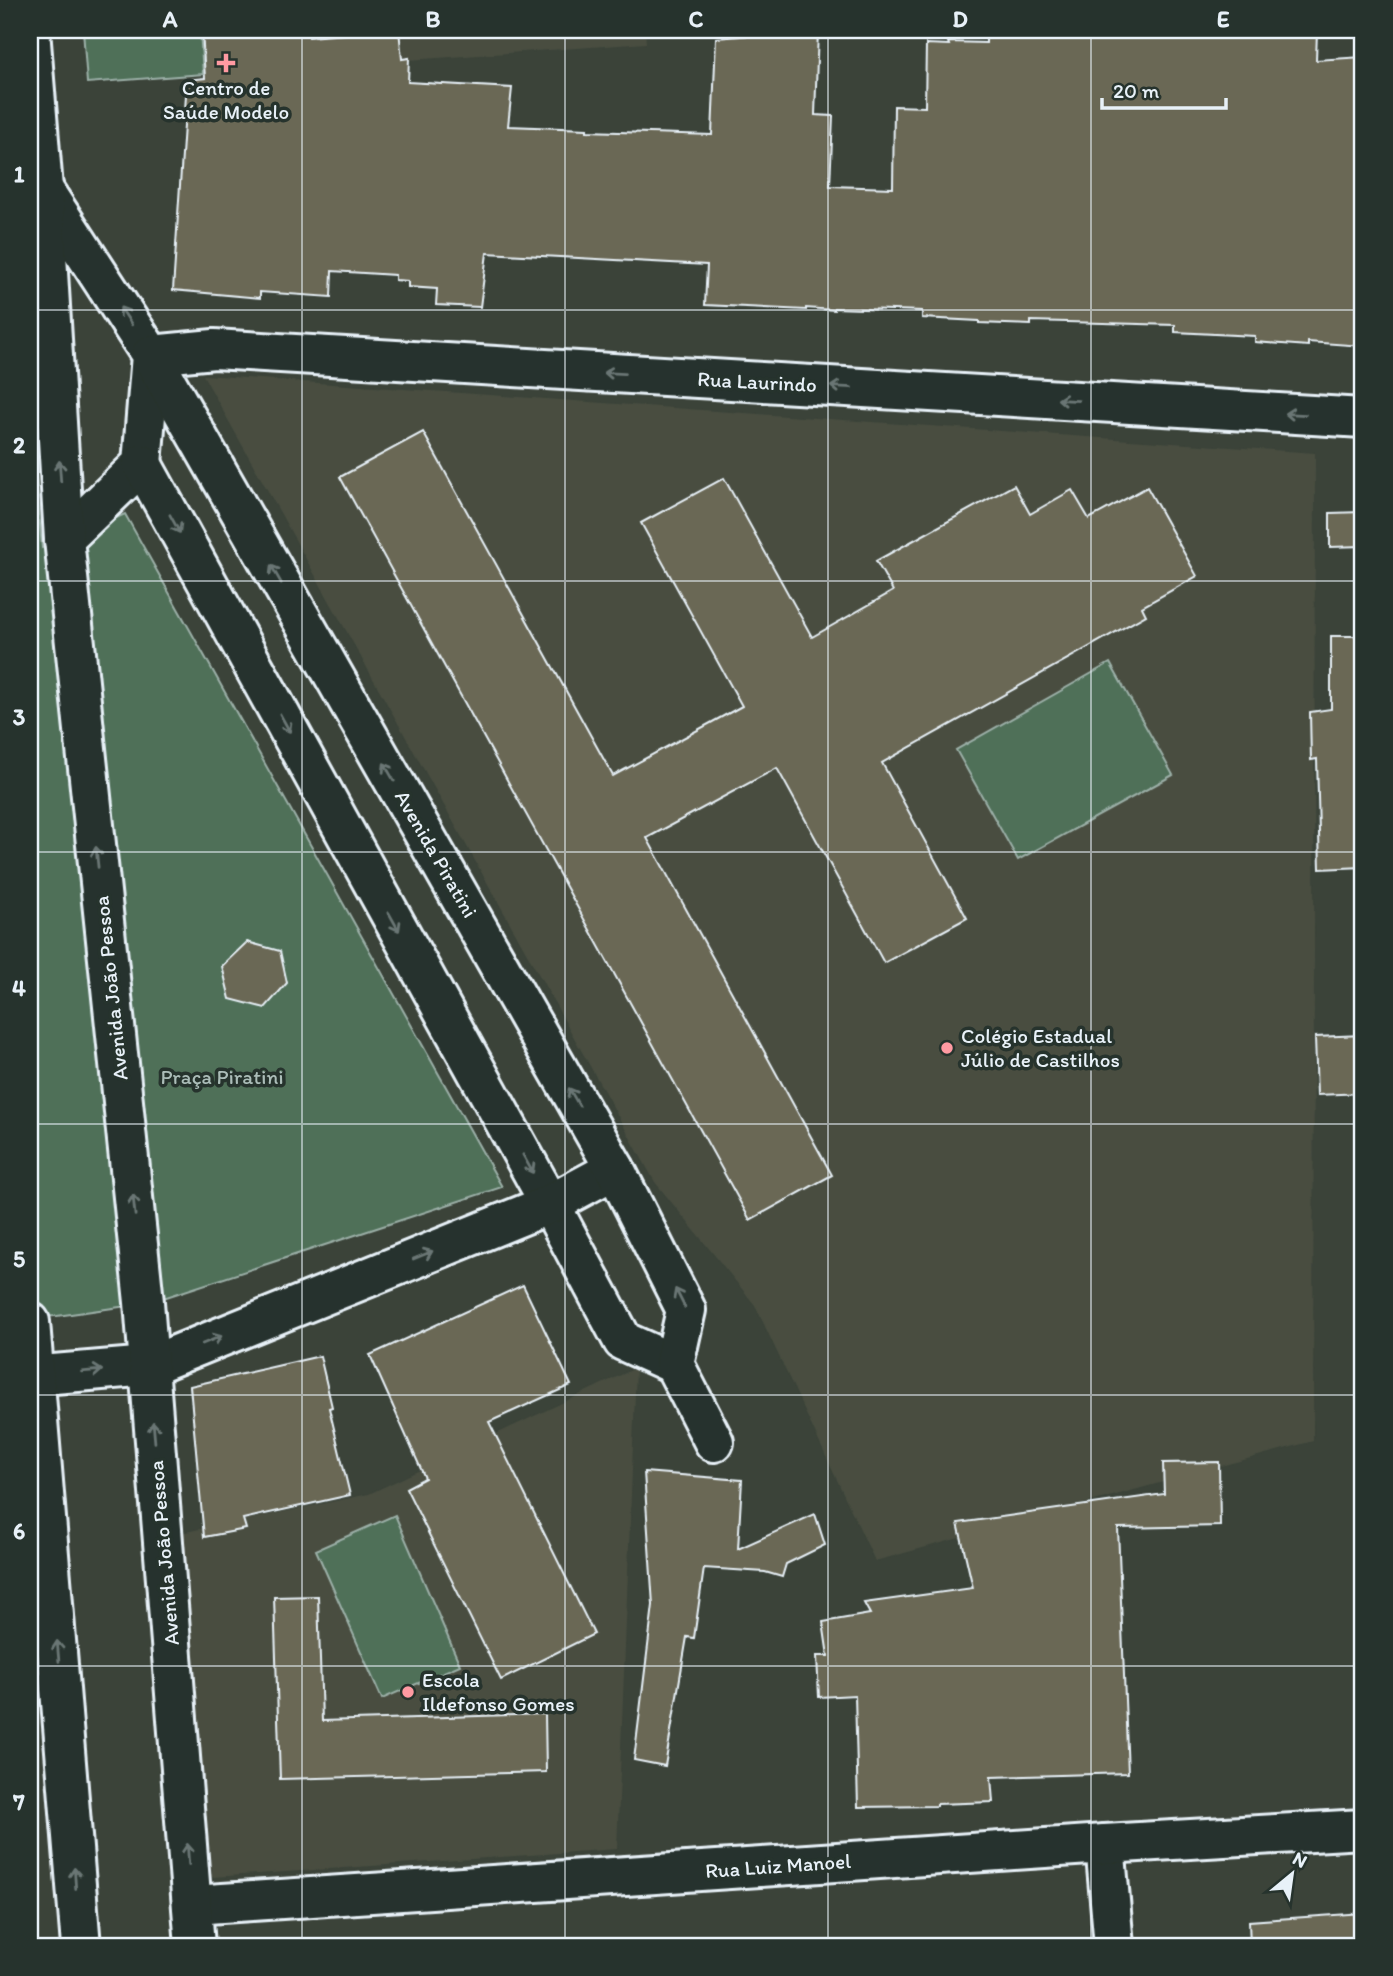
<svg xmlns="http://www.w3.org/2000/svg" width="1393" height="1976" font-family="Itim,sans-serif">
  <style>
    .built { fill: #494e41 }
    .green { fill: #4f6f59; stroke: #9cb0a8; stroke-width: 2 }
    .building { fill: #6b6854; stroke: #e8f1f8; stroke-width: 2 }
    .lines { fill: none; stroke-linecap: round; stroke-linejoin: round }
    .street-casing { stroke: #e8f1f8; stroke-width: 44 }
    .primary-casing { stroke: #e8f1f8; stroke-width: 44 }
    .street { stroke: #26332d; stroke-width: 38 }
    .primary { stroke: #26332d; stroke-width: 38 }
    .oneway { stroke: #6a7674 }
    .grid { fill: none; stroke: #e8f1f8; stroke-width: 2; stroke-opacity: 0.55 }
    .poi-dot { fill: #ff9aa2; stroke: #26332d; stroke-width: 2.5 }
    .labels { text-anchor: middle; stroke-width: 7; stroke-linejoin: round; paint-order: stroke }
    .poi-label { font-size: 21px; fill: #e8f1f8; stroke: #26332d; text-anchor: start }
    .street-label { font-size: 21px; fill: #e8f1f8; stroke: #26332d }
    .park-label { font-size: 21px; fill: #abbdb8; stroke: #26332d }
    .neatline { fill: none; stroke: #e8f1f8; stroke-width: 2.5 }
    .grid-label { font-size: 23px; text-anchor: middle; font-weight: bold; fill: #e8f1f8 }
  </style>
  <rect width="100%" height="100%" fill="#3b4339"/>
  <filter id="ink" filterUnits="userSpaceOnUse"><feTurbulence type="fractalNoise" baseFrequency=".0143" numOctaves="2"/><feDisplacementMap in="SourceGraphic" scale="14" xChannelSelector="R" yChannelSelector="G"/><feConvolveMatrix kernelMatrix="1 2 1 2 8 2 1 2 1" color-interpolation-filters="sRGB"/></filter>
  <g filter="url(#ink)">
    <g class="built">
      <path d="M 83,30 L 645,30 L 646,43 L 87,83 Z"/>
      <path d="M 203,375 L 1315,453 L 1313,1441 L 875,1561 L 755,1305 L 655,1182 Z"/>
      <path d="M 636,1368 L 617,1849 L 212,1877 L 176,1534 L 369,1494 Z"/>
    </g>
    <g class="green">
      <path d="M 83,30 L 200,30 L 203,74 L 87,83 Z"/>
      <path d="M 30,407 L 42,548 L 63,542 L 125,514 L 502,1187 L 148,1303 L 57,1316 L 30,1317 Z"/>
      <path d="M 1110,663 L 1173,775 L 1018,860 L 956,750 Z"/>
      <path d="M 395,1515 L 460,1665 L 382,1699 L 316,1550 Z"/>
    </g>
    <g class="building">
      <path d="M 202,30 L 309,30 L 309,37 L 399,30 L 402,59 L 409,58 L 408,82 L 512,88 L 508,126 L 587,129 L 587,131 L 712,135 L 716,38 L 818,30 L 815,115 L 833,116 L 830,186 L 893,188 L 894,106 L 925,107 L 926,44 L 949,45 L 948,42 L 986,43 L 986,32 L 1152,35 L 1152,30 L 1317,31 L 1316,60 L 1363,57 L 1363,346 L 1308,342 L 1308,346 L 1255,342 L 1255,336 L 1175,332 L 1175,325 L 1031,321 L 1031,325 L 979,323 L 979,321 L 922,318 L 922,311 L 834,308 L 834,310 L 806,308 L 806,310 L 705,305 L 707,265 L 487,253 L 480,307 L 436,305 L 437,289 L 408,287 L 408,281 L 395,280 L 395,275 L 332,271 L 331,297 L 260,292 L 260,298 L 173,290 L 187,80 L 205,78 Z"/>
      <path d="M 423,432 L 613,776 L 742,706 L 641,523 L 724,478 L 812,637 L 893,591 L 876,561 L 1014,485 L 1030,514 L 1072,490 L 1089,519 L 1147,487 L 1197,576 L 1142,607 L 1146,615 L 882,763 L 967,918 L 884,963 L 777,768 L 647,838 L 832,1175 L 750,1220 L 340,477 Z"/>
      <path d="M 1363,512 L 1363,546 L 1330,547 L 1330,513 Z"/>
      <path d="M 1331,636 L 1363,636 L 1363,867 L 1320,869 L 1317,759 L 1311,760 L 1310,712 L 1331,709 Z"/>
      <path d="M 247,942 L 280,951 L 287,983 L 265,1008 L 230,999 L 222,966 Z"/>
      <path d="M 1363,1035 L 1363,1093 L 1317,1095 L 1315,1037 Z"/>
      <path d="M 523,1285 L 571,1385 L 489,1422 L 594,1634 L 501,1680 L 406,1488 L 425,1478 L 370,1355 Z"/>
      <path d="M 320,1356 L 332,1407 L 329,1408 L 350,1495 L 243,1519 L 246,1529 L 204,1537 L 190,1386 Z"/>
      <path d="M 1219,1462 L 1220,1526 L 1118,1528 L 1128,1773 L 991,1777 L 993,1802 L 937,1804 L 937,1806 L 858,1807 L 855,1695 L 819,1697 L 817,1656 L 828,1656 L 823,1622 L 870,1614 L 864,1603 L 973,1588 L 958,1523 L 1164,1494 L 1163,1463 Z"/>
      <path d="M 644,1472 L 742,1480 L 738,1549 L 815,1514 L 825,1545 L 786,1564 L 782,1577 L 765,1572 L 704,1568 L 694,1638 L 687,1637 L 665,1766 L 634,1760 L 653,1605 Z"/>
      <path d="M 318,1596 L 322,1721 L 545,1714 L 546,1772 L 280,1779 L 274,1597 Z"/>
      <path d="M 1363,1913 L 1363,1946 L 1250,1946 L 1249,1921 Z"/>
    </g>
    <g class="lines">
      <g class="street-casing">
        <g id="street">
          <path d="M 43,189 L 151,355 L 142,464 L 64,539"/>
          <path d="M 142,464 L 550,1204 L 623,1341 L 674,1364"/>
          <path d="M 30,1376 L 149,1366 L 550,1204 L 615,1169"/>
          <path d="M 714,1442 L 674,1364 L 686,1310 L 615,1169 L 151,355 L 214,349 L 1363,418"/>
          <path d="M 1105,1844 L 1114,1946"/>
          <path d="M 192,1905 L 1105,1844 L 1363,1829"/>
        </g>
      </g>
      <g class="primary-casing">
        <g id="primary">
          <path d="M 30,30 L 43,189 L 64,539 L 144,1302 L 195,1946"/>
          <path d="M 30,1322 L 81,1946"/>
        </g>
      </g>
      <use href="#street" class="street"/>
      <use href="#primary" class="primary"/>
    </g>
    <defs><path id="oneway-shaft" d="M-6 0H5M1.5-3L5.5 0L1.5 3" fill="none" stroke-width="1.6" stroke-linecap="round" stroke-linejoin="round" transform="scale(1.75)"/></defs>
    <g class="oneway">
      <use href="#oneway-shaft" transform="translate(126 316) rotate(-123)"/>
      <use href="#oneway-shaft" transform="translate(614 373) rotate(-177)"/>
      <use href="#oneway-shaft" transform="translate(841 387) rotate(-177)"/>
      <use href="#oneway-shaft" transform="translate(1068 400) rotate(-177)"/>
      <use href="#oneway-shaft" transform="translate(1295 414) rotate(-177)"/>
      <use href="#oneway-shaft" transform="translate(60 471) rotate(-94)"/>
      <use href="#oneway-shaft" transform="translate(175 524) rotate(61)"/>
      <use href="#oneway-shaft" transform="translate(276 574) rotate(-120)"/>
      <use href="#oneway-shaft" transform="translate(285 723) rotate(61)"/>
      <use href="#oneway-shaft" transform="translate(389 772) rotate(-120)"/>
      <use href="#oneway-shaft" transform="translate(97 857) rotate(-96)"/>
      <use href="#oneway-shaft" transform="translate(394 922) rotate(61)"/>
      <use href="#oneway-shaft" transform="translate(574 1097) rotate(-120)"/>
      <use href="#oneway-shaft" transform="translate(528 1164) rotate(61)"/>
      <use href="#oneway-shaft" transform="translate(134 1205) rotate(-96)"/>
      <use href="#oneway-shaft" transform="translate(423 1255) rotate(-22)"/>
      <use href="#oneway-shaft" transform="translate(680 1298) rotate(-117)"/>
      <use href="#oneway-shaft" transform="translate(212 1340) rotate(-22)"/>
      <use href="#oneway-shaft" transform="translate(92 1371) rotate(-5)"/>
      <use href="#oneway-shaft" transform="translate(154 1432) rotate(-95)"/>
      <use href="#oneway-shaft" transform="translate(58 1651) rotate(-95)"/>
      <use href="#oneway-shaft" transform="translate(188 1854) rotate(-94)"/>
      <use href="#oneway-shaft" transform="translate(75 1878) rotate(-94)"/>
    </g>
  </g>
  <path class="grid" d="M 302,30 L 302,1946M 565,30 L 565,1946M 828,30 L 828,1946M 1091,30 L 1091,1946M 30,310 L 1363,310M 30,581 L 1363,581M 30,852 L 1363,852M 30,1124 L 1363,1124M 30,1395 L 1363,1395M 30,1666 L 1363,1666"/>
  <g class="poi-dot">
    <path d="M222.5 52.5h7v7h7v7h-7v7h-7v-7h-7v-7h7z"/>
    <circle cx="947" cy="1048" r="7"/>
    <circle cx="408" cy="1692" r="7"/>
  </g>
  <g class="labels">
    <g class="poi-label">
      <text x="226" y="95" text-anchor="middle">Centro de<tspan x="226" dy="24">Saúde Modelo</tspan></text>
      <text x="961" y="1043">Colégio Estadual<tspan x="961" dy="24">Júlio de Castilhos</tspan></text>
      <text x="422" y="1687">Escola<tspan x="422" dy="24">Ildefonso Gomes</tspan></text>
    </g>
    <g class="street-label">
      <text transform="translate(757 382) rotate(3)" y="7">Rua Laurindo</text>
      <text transform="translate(436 854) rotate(60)" y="7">Avenida Piratini</text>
      <text transform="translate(111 988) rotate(-96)" y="7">Avenida João Pessoa</text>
      <text transform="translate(164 1553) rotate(-95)" y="7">Avenida João Pessoa</text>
      <text transform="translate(778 1866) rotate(-4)" y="7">Rua Luiz Manoel</text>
    </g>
    <g class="park-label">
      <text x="222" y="1084">Praça Piratini</text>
    </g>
  </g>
  <rect width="1393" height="1976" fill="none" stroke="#26332d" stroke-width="77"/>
  <g transform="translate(1292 1874) rotate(29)" stroke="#26332d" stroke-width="5" paint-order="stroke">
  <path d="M0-5L12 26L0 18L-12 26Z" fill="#e8f1f8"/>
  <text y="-10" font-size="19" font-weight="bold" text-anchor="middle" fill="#e8f1f8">N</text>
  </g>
  <path d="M1102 98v10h124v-10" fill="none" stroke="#e8f1f8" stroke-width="3.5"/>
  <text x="1113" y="98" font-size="21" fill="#e8f1f8" stroke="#26332d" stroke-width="5" paint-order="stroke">20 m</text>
  <rect x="38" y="38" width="1316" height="1900" class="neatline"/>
  <g class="grid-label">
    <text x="170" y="27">A</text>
    <text x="433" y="27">B</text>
    <text x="696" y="27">C</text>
    <text x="960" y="27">D</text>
    <text x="1223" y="27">E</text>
    <text x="19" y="182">1</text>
    <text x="19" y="453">2</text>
    <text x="19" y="725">3</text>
    <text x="19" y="996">4</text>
    <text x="19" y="1267">5</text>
    <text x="19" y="1539">6</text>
    <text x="19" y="1810">7</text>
  </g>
</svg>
